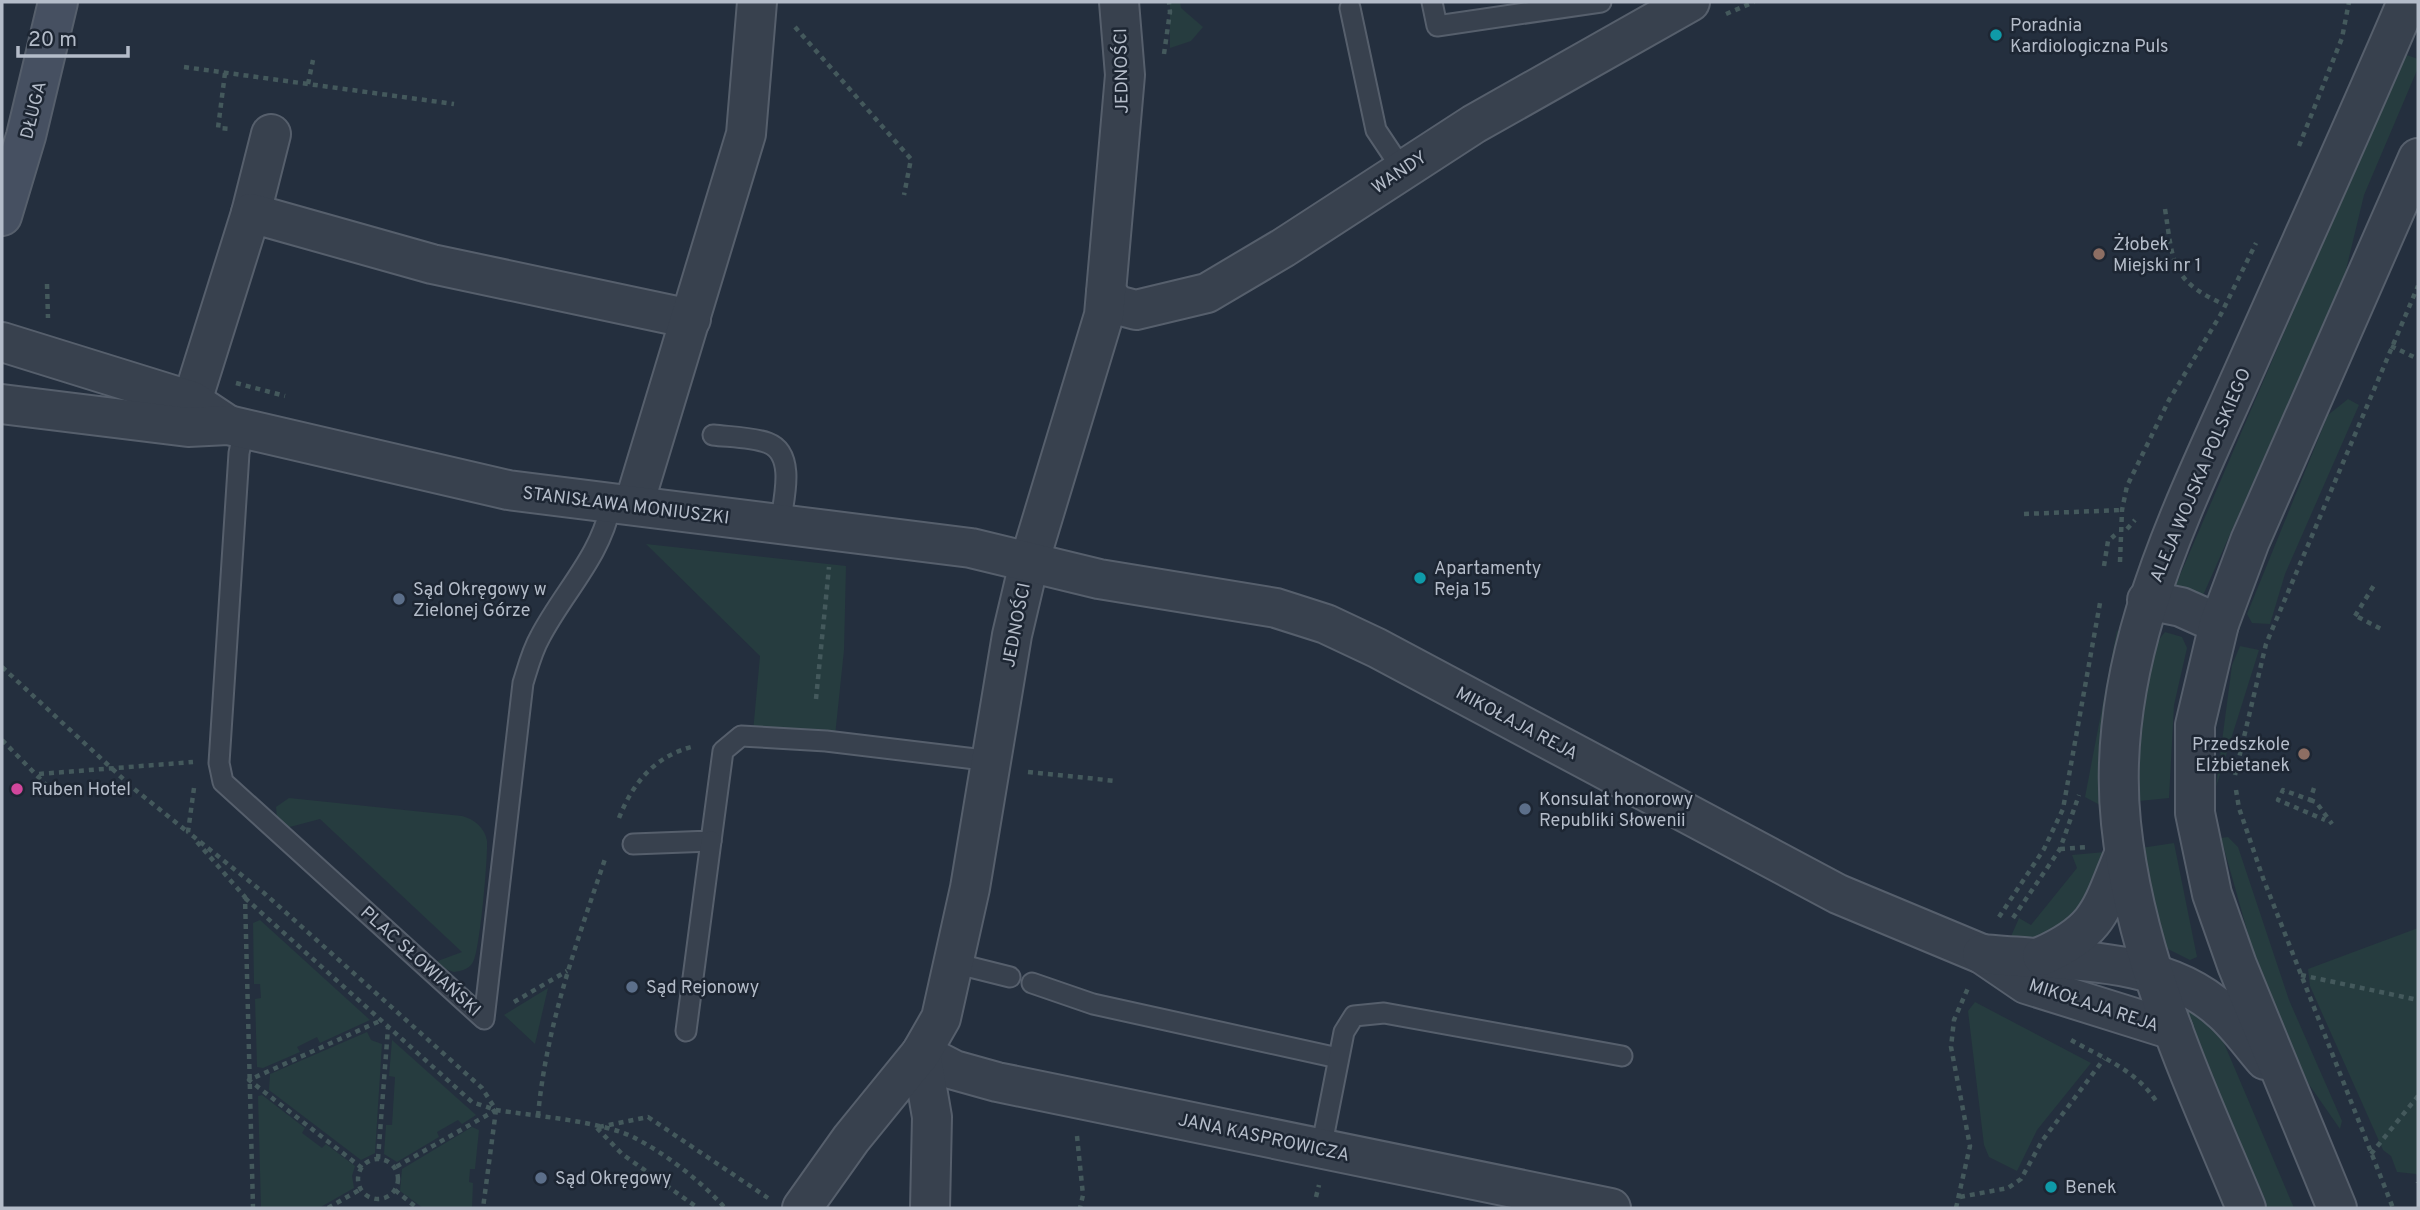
<svg xmlns="http://www.w3.org/2000/svg" width="2420" height="1210" font-family="Overpass,sans-serif">
  <style>
    .green { fill: #263c3f }
    .lines { fill: none; stroke-linecap: round; stroke-linejoin: round }
    .service-casing { stroke: #565f6c; stroke-width: 23 }
    .minor-casing { stroke: #565f6c; stroke-width: 42 }
    .tertiary-casing { stroke: #565f6c; stroke-width: 42 }
    .secondary-casing { stroke: #565f6c; stroke-width: 42 }
    .path { stroke: #44595c; stroke-width: 4.5; stroke-dasharray: 5 5; stroke-linecap: butt }
    .service { stroke: #38414e; stroke-width: 19 }
    .minor { stroke: #38414e; stroke-width: 38 }
    .tertiary { stroke: #38414e; stroke-width: 38 }
    .secondary { stroke: #465061; stroke-width: 38 }
    .culture-dot { fill: #0f9aa8; stroke: #1d2633; stroke-width: 2.5 }
    .education-dot { fill: #8d6e63; stroke: #1d2633; stroke-width: 2.5 }
    .service-dot { fill: #5c6f8a; stroke: #1d2633; stroke-width: 2.5 }
    .hotel-dot { fill: #d1479c; stroke: #1d2633; stroke-width: 2.5 }
    .labels { text-anchor: middle; stroke-width: 5; stroke-linejoin: round; paint-order: stroke }
    .poi-label { font-size: 18px; fill: #b4bcc9; stroke: #1d2633; text-anchor: start }
    .street-label { font-size: 18px; fill: #b4bcc9; stroke: #1d2633 }
  </style>
  <rect width="100%" height="100%" fill="#242f3e"/>
  <g class="green">
    <path d="M 1170,2 L 1180,2 L 1181,8 L 1203,27 L 1191,41 L 1170,48 Z"/>
    <path d="M 2404,54 L 2418,59 L 2418,68 L 2364,195 L 2345,274 L 2201,600 L 2174,589 Z"/>
    <path d="M 2348,399 L 2359,405 L 2285,574 L 2270,624 L 2252,623 L 2247,614 L 2328,415 Z"/>
    <path d="M 646,544 L 846,566 L 844,650 L 835,736 L 753,732 L 760,656 Z"/>
    <path d="M 2117,630 L 2120,634 L 2100,775 L 2100,805 L 2085,797 Z"/>
    <path d="M 2165,632 L 2182,637 L 2187,648 L 2174,705 L 2169,798 L 2139,801 C 2139,761 2138,661 2165,632 Z"/>
    <path d="M 2240,646 L 2259,650 L 2216,787 L 2232,665 Z"/>
    <path d="M 289,798 L 462,816 C 474,819 485,828 487,841 C 488,856 480,952 473,962 C 469,969 462,971 454,972 L 436,966 L 435,962 L 462,952 L 320,819 L 286,828 L 277,819 L 276,807 Z"/>
    <path d="M 2228,837 L 2238,847 L 2289,1000 L 2342,1121 L 2340,1129 L 2308,1083 L 2287,1036 L 2254,955 L 2221,838 Z"/>
    <path d="M 2174,843 L 2197,957 L 2190,960 L 2166,948 L 2156,921 L 2141,848 Z"/>
    <path d="M 2105,852 L 2097,896 L 2045,939 L 2009,941 L 2019,918 L 2031,925 L 2077,868 L 2072,855 Z"/>
    <path d="M 260,920 L 370,1020 L 320,1043 L 317,1037 L 297,1047 L 300,1052 L 263,1068 L 257,1067 L 255,999 L 261,998 L 260,984 L 254,984 L 253,923 Z"/>
    <path d="M 2418,928 L 2418,1177 L 2416,1174 L 2397,1172 L 2391,1156 L 2383,1150 L 2310,986 L 2308,969 Z"/>
    <path d="M 548,988 L 535,1044 L 504,1015 Z"/>
    <path d="M 1975,1002 L 2091,1063 L 2037,1130 L 2017,1171 L 1989,1157 L 1984,1145 L 1968,1011 Z"/>
    <path d="M 2184,1008 L 2215,1022 L 2294,1208 L 2267,1208 Z"/>
    <path d="M 367,1032 L 371,1040 L 382,1044 L 375,1153 L 361,1160 L 269,1090 L 270,1074 Z"/>
    <path d="M 392,1040 L 476,1115 L 462,1124 L 458,1120 L 437,1132 L 439,1137 L 397,1162 L 384,1154 L 386,1125 L 392,1125 L 395,1077 L 389,1076 Z"/>
    <path d="M 262,1095 L 305,1128 L 302,1133 L 322,1148 L 326,1144 L 355,1166 L 352,1176 L 354,1188 L 319,1208 L 261,1208 L 258,1096 Z"/>
    <path d="M 472,1127 L 479,1130 L 475,1169 L 470,1169 L 469,1182 L 473,1183 L 472,1208 L 423,1208 L 400,1191 L 402,1169 Z"/>
  </g>
  <g class="lines">
    <g class="service-casing">
      <g id="service">
        <path d="M 1432,2 L 1437,26 L 1601,2"/>
        <path d="M 1350,8 L 1376,130 L 1402,169"/>
        <path d="M 244,429 L 239,453 L 219,763 L 223,782 L 484,1019 L 523,683 C 528,667 532,651 540,637 C 564,591 601,556 611,504"/>
        <path d="M 713,435 C 730,437 752,437 768,443 C 797,454 783,502 780,525"/>
        <path d="M 633,844 L 711,841 L 723,751 L 741,736 L 826,741 L 992,761"/>
        <path d="M 954,963 L 1010,977"/>
        <path d="M 1032,983 L 1093,1004 L 1338,1058"/>
        <path d="M 686,1031 L 711,841"/>
        <path d="M 1321,1149 L 1344,1032 L 1354,1016 L 1384,1013 L 1622,1056"/>
      </g>
    </g>
    <g class="minor-casing">
      <g id="minor">
        <path d="M 251,213 L 271,134"/>
        <path d="M 1106,293 L 1117,305 L 1136,310 L 1207,293 L 1283,248 L 1474,124 L 1690,2"/>
        <path d="M 192,401 L 251,213 L 432,264 L 691,319"/>
        <path d="M 634,504 L 746,134 L 757,2"/>
        <path d="M 921,1053 L 954,1070 L 997,1082 L 1611,1208"/>
        <path d="M 921,1053 L 932,1117 L 930,1208"/>
        <path d="M 802,1208 L 851,1139 L 921,1053 L 941,1018 L 970,888 L 1012,635 L 1029,563 L 1104,315 L 1125,75 L 1119,2"/>
      </g>
    </g>
    <g class="tertiary-casing">
      <g id="tertiary">
        <path d="M 2,342 L 192,401 L 228,425"/>
        <path d="M 2,404 L 188,427 L 228,425 L 508,490 L 971,548 L 1099,579 L 1276,608 L 1326,624 L 1377,648 L 1838,894 L 1982,954 L 2026,984 L 2173,1030"/>
        <path d="M 2147,600 L 2181,607 L 2219,624"/>
        <path d="M 1982,954 C 2059,962 2160,954 2222,1011 C 2238,1025 2251,1044 2265,1060"/>
        <path d="M 2042,956 C 2100,930 2101,909 2124,854"/>
        <path d="M 2246,1208 C 2194,1083 2135,960 2121,823 C 2104,658 2183,509 2248,362 C 2301,242 2356,122 2407,2"/>
        <path d="M 2337,1208 L 2237,965 L 2212,894 L 2195,813 L 2195,725 L 2219,624 L 2250,541 L 2418,158"/>
      </g>
    </g>
    <g class="secondary-casing">
      <path id="secondary" d="M 2,216 L 26,136 L 58,2"/>
    </g>
    <g class="path">
      <path d="M 1726,14 L 1754,2"/>
      <path d="M 795,27 L 911,159 L 904,195"/>
      <path d="M 1164,54 L 1170,12 L 1169,2"/>
      <path d="M 184,67 L 454,104"/>
      <path d="M 225,73 L 218,128 L 232,129"/>
      <path d="M 308,84 L 313,60"/>
      <path d="M 2299,146 L 2342,38 L 2349,2"/>
      <path d="M 2165,209 C 2173,260 2170,280 2221,303"/>
      <path d="M 47,284 L 48,318"/>
      <path d="M 2391,346 L 2418,359"/>
      <path d="M 236,383 L 285,396"/>
      <path d="M 2024,514 L 2122,510"/>
      <path d="M 2127,529 L 2135,520"/>
      <path d="M 2120,562 L 2122,510 L 2127,486 L 2169,400 L 2221,314 L 2256,243"/>
      <path d="M 2104,566 L 2108,541 L 2115,535"/>
      <path d="M 2355,616 L 2376,582"/>
      <path d="M 2358,617 L 2383,630"/>
      <path d="M 2,667 L 133,788 L 189,833"/>
      <path d="M 816,699 L 829,567"/>
      <path d="M 2,740 L 57,796"/>
      <path d="M 1028,772 L 1116,781"/>
      <path d="M 39,774 L 193,762"/>
      <path d="M 2235,775 L 2266,644 L 2418,286"/>
      <path d="M 194,788 L 188,832 L 264,893 L 482,1088 L 496,1110 L 483,1208"/>
      <path d="M 2314,788 L 2310,800 L 2283,790 L 2278,800 L 2325,820"/>
      <path d="M 2236,790 L 2239,808 L 2263,878 L 2393,1208"/>
      <path d="M 2310,800 L 2316,802 L 2332,824"/>
      <path d="M 619,818 C 633,782 656,755 695,746"/>
      <path d="M 197,842 L 245,897 L 253,1208"/>
      <path d="M 2060,849 L 2088,847"/>
      <path d="M 245,898 L 472,1102 L 496,1110 L 394,1168"/>
      <path d="M 1999,917 L 2044,849 L 2063,809 L 2100,603"/>
      <path d="M 2013,918 L 2060,849 L 2079,795"/>
      <path d="M 2301,975 L 2418,1000"/>
      <path d="M 514,1002 L 567,971"/>
      <path d="M 2071,1040 C 2103,1058 2138,1071 2158,1104"/>
      <path d="M 496,1110 C 534,1116 602,1121 635,1138 C 666,1154 702,1182 725,1208"/>
      <path d="M 538,1116 C 546,1026 577,942 606,856"/>
      <path d="M 599,1127 L 648,1117 L 768,1198"/>
      <path d="M 597,1128 L 622,1154 L 698,1208"/>
      <path d="M 1077,1136 L 1083,1195 L 1080,1208"/>
      <path d="M 2371,1154 L 2418,1096"/>
      <path d="M 378,1159 L 388,1028"/>
      <circle cx="378" cy="1179" r="20"/>
      <path d="M 362,1168 L 249,1080 L 382,1020"/>
      <path d="M 2418,1182 L 2418,1183"/>
      <path d="M 395,1190 L 417,1208"/>
      <path d="M 1316,1197 L 1319,1185"/>
      <path d="M 1960,1197 L 2008,1188 L 2021,1179 L 2042,1141 L 2104,1059"/>
      <path d="M 328,1208 L 361,1189"/>
      <path d="M 1956,1208 L 1970,1146 L 1951,1047 L 1954,1020 L 1968,988"/>
    </g>
    <use href="#service" class="service"/>
    <use href="#minor" class="minor"/>
    <use href="#tertiary" class="tertiary"/>
    <use href="#secondary" class="secondary"/>
  </g>
  <g class="culture-dot">
    <circle cx="1996" cy="35" r="7"/>
    <circle cx="1420" cy="578" r="7"/>
    <circle cx="2051" cy="1187" r="7"/>
  </g>
  <g class="education-dot">
    <circle cx="2099" cy="254" r="7"/>
    <circle cx="2304" cy="754" r="7"/>
  </g>
  <g class="service-dot">
    <circle cx="399" cy="599" r="7"/>
    <circle cx="1525" cy="809" r="7"/>
    <circle cx="632" cy="987" r="7"/>
    <circle cx="541" cy="1178" r="7"/>
  </g>
  <circle class="hotel-dot" cx="17" cy="789" r="7"/>
  <g class="labels">
    <g class="poi-label">
      <text x="2010" y="31">Poradnia<tspan x="2010" dy="21">Kardiologiczna Puls</tspan></text>
      <text x="2113" y="250">Żłobek<tspan x="2113" dy="21">Miejski nr 1</tspan></text>
      <text x="1434" y="574">Apartamenty<tspan x="1434" dy="21">Reja 15</tspan></text>
      <text x="413" y="595">Sąd Okręgowy w<tspan x="413" dy="21">Zielonej Górze</tspan></text>
      <text x="2290" y="750" text-anchor="end">Przedszkole<tspan x="2290" dy="21">Elżbietanek</tspan></text>
      <text x="31" y="795">Ruben Hotel</text>
      <text x="1539" y="805">Konsulat honorowy<tspan x="1539" dy="21">Republiki Słowenii</tspan></text>
      <text x="646" y="993">Sąd Rejonowy</text>
      <text x="555" y="1184">Sąd Okręgowy</text>
      <text x="2065" y="1193">Benek</text>
    </g>
    <g class="street-label">
      <text transform="translate(1121 71) rotate(-91)" y="6">JEDNOŚCI</text>
      <text transform="translate(33 110) rotate(-76)" y="6">DŁUGA</text>
      <text transform="translate(1399 172) rotate(-34)" y="6">WANDY</text>
      <text transform="translate(2200 475) rotate(-67)" y="6">ALEJA WOJSKA POLSKIEGO</text>
      <text transform="translate(626 505) rotate(7)" y="6">STANISŁAWA MONIUSZKI</text>
      <text transform="translate(1016 625) rotate(-79)" y="6">JEDNOŚCI</text>
      <text transform="translate(1517 723) rotate(28)" y="6">MIKOŁAJA REJA</text>
      <text transform="translate(421 961) rotate(42)" y="6">PLAC SŁOWIAŃSKI</text>
      <text transform="translate(2094 1005) rotate(18)" y="6">MIKOŁAJA REJA</text>
      <text transform="translate(1264 1137) rotate(12)" y="6">JANA KASPROWICZA</text>
    </g>
  </g>
  <rect width="2420" height="1210" fill="none" stroke="#b4bcc9" stroke-width="7"/>
  <path d="M18 46v10h110v-10" fill="none" stroke="#b4bcc9" stroke-width="3.5"/>
  <text x="28" y="46" font-size="21" fill="#b4bcc9" stroke="#1d2633" stroke-width="5" paint-order="stroke">20 m</text>
</svg>
